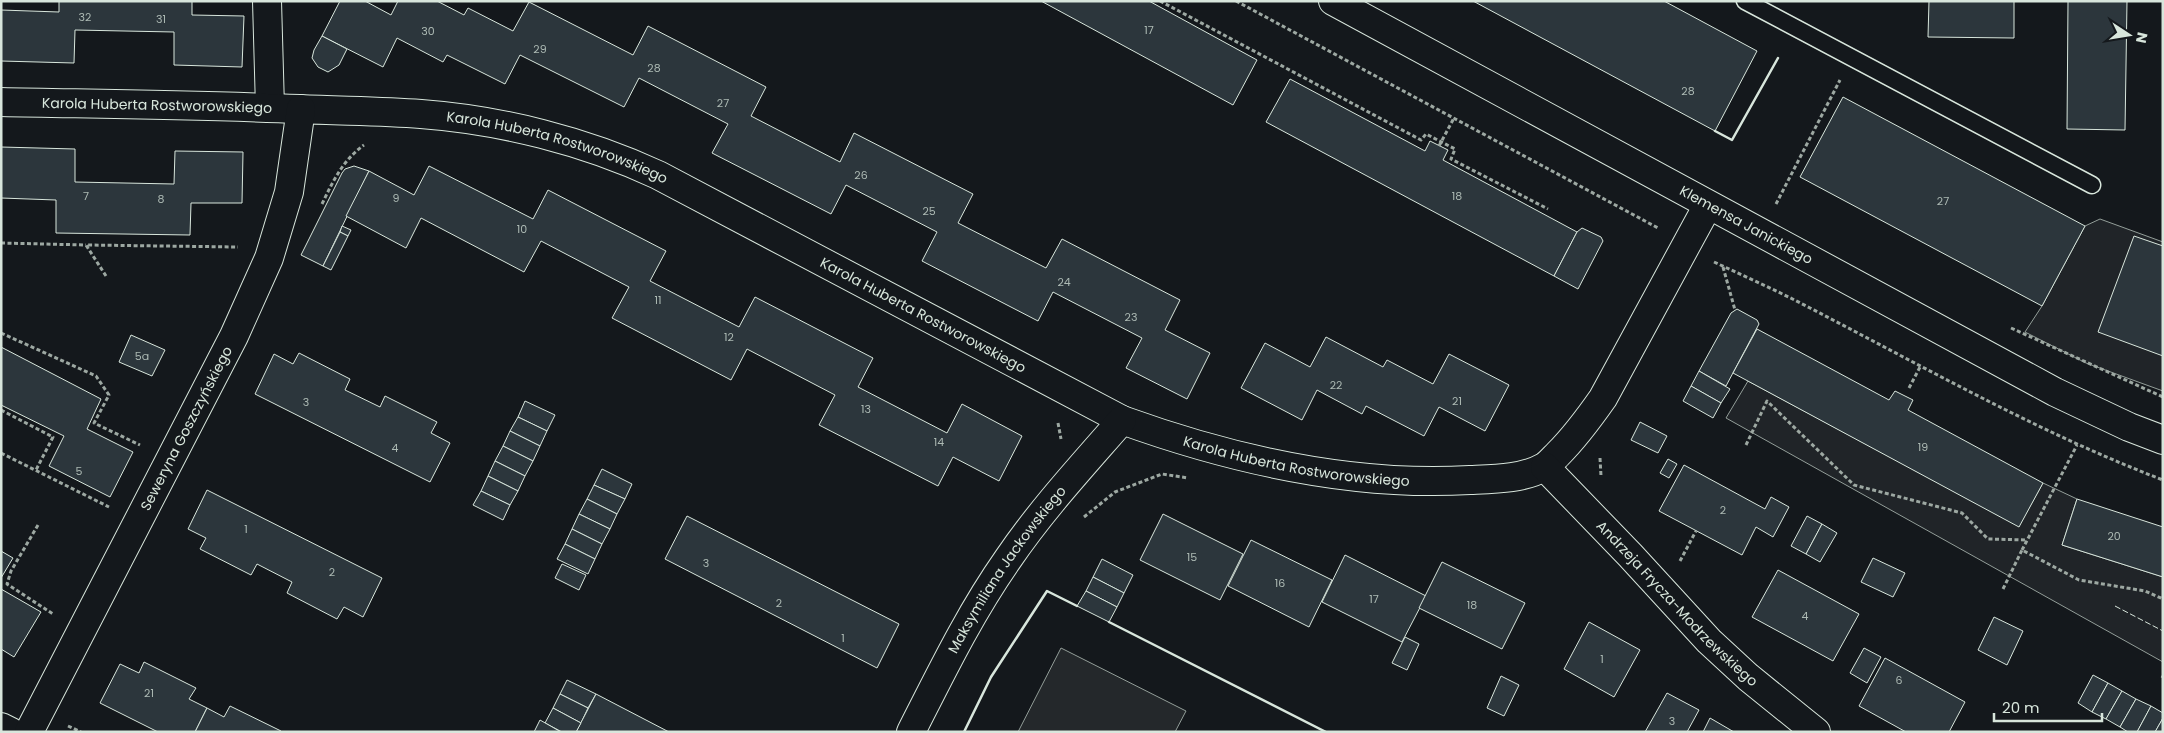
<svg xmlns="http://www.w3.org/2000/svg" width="2164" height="733" font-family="Poppins,sans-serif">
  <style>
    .green { fill: #202428; stroke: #939e99 }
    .parking { fill: #24282b; stroke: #939e99 }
    .building { fill: #2c363c; stroke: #d8e6dc }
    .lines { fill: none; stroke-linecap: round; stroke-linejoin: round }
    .lane-casing { stroke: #d8e6dc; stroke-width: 19 }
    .street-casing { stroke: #d8e6dc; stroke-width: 30 }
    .path { stroke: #9da8a2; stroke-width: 3; stroke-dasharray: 4 2.5; stroke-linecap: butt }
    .lane { stroke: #14181c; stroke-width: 16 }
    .street { stroke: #14181c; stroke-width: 28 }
    .fence { stroke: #d8e6dc; stroke-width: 1; stroke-dasharray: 6 2.5; stroke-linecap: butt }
    .wall { stroke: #d8e6dc; stroke-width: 2.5 }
    .labels { text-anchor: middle; stroke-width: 4; stroke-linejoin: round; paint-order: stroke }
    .number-label { font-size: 11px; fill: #adbab4 }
    .street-label { font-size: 14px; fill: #d8e6dc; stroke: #14181c }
  </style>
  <rect width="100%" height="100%" fill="#14181c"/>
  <g class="green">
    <path d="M 2100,219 L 2163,242 L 2163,391 L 2086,363 L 2025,332 L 2042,306 L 2085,226 Z"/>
    <path d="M 1748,381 L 2019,526 L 2043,483 L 2077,499 L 2062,545 L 2163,577 L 2163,662 L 1726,418 Z"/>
  </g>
  <path class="parking" d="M 1061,648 L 1186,711 L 1175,732 L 1018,732 Z"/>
  <g class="building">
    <path d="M 59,1 L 192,1 L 192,15 L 244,16 L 242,67 L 174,65 L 174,32 L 75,30 L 74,63 L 1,61 L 1,10 L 59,12 Z"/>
    <path d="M 340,1 L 365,1 L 391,15 L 398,1 L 437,1 L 464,15 L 468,8 L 513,31 L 529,2 L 633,55 L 648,26 L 766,87 L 751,116 L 840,162 L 854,133 L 973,194 L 958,223 L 1046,268 L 1062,239 L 1180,300 L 1165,330 L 1210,353 L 1187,399 L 1126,368 L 1142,338 L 1053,292 L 1038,321 L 922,261 L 937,232 L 846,185 L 831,214 L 712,153 L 728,124 L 639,78 L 624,107 L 520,55 L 505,84 L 447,55 L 443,62 L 397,38 L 383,67 L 322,36 Z"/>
    <path d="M 1041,1 L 1149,1 L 1257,60 L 1233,105 Z"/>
    <path d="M 1473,1 L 1664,1 L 1757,51 L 1715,131 Z"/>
    <path d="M 1929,1 L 2014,1 L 2014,38 L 1928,37 Z"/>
    <path d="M 2068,1 L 2127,1 L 2125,130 L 2067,129 Z"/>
    <path d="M 322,36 L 347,49 L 339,65 L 328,72 L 318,67 L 312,58 L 314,50 Z"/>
    <path d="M 1290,79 L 1425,151 L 1430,141 L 1448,150 L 1443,160 L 1577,232 L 1554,276 L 1266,122 Z"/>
    <path d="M 1843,97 L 2085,226 L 2042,306 L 1800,177 Z"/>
    <path d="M 1,147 L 75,149 L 75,182 L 174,184 L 175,151 L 243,152 L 242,203 L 191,203 L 190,235 L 56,233 L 56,200 L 1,198 Z"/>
    <path d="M 354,166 L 369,171 L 323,266 L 301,255 L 342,173 L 345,169 Z"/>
    <path d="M 429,166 L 533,219 L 548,190 L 666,251 L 650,281 L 739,327 L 755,297 L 873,358 L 858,387 L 947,433 L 962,404 L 1022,436 L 999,481 L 953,457 L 938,486 L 819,425 L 835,395 L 747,349 L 731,380 L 612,318 L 629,287 L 541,241 L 524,272 L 421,218 L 406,248 L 346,216 L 369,171 L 414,195 Z"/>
    <path d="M 342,226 L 351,230 L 348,236 L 340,232 Z"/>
    <path d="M 1582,228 L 1601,237 L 1603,241 L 1578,289 L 1554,276 L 1577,232 Z"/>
    <path d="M 340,232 L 348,236 L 331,270 L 323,266 Z"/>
    <path d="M 2134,236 L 2163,246 L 2163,356 L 2098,332 Z"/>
    <path d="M 1737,309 L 1757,320 L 1759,324 L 1726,386 L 1699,371 L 1731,313 Z"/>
    <path d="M 1757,329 L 1889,400 L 1895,391 L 1913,400 L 1908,410 L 2043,483 L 2019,527 L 1733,373 Z"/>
    <path d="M 131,335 L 165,350 L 152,376 L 119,362 Z"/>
    <path d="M 1326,337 L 1383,367 L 1387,360 L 1433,384 L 1449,354 L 1509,385 L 1485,431 L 1439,407 L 1424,436 L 1366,406 L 1362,414 L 1317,390 L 1302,420 L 1241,388 L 1265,343 L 1310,367 Z"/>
    <path d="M 1,347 L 101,399 L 87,429 L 133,452 L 110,497 L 49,466 L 64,436 L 1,405 Z"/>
    <path d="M 299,353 L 350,379 L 345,390 L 380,407 L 385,396 L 437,422 L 431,433 L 450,443 L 430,482 L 255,394 L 274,354 L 293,364 Z"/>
    <path d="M 1699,371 L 1730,389 L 1721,403 L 1691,386 Z"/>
    <path d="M 1691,386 L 1721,403 L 1713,418 L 1683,401 Z"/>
    <path d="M 525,401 L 555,415 L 547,431 L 518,417 Z"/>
    <path d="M 518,417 L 547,431 L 540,446 L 510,431 Z"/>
    <path d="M 1640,422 L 1667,436 L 1658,453 L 1631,440 Z"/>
    <path d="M 510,431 L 540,446 L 533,461 L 503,446 Z"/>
    <path d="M 503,446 L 533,461 L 525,476 L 495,461 Z"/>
    <path d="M 1668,459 L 1677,464 L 1669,478 L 1660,473 Z"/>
    <path d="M 495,461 L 525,476 L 518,491 L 488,476 Z"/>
    <path d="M 1684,465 L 1765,509 L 1771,497 L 1789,507 L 1773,537 L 1756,527 L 1742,555 L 1659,511 Z"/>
    <path d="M 602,469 L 632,484 L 625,499 L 594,485 Z"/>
    <path d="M 488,476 L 518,491 L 510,505 L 481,491 Z"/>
    <path d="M 594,485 L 625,499 L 617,514 L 587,499 Z"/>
    <path d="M 207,490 L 382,578 L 363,617 L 344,607 L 337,619 L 287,593 L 292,582 L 257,564 L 251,575 L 200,549 L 206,538 L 188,529 Z"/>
    <path d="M 481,491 L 510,505 L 503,520 L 473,505 Z"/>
    <path d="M 587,499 L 617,514 L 610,529 L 579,514 Z"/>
    <path d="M 2077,499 L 2163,527 L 2163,577 L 2062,545 Z"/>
    <path d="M 579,514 L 610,529 L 602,544 L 572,529 Z"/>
    <path d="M 1163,514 L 1243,554 L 1220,600 L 1140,560 Z"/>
    <path d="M 687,516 L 899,624 L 877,668 L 665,559 Z"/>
    <path d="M 1807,516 L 1822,524 L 1806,554 L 1791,546 Z"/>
    <path d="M 1822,524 L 1837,533 L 1820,562 L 1806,554 Z"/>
    <path d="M 572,529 L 602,544 L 595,559 L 565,544 Z"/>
    <path d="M 1251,540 L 1332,580 L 1309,627 L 1228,586 Z"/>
    <path d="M 565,544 L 595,559 L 588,574 L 557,559 Z"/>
    <path d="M 1,551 L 13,558 L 1,578 Z"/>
    <path d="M 1345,555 L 1426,596 L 1402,642 L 1322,602 Z"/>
    <path d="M 1873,558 L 1905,573 L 1893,597 L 1861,582 Z"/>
    <path d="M 1102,559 L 1133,575 L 1124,593 L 1093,577 Z"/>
    <path d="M 1442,562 L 1525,603 L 1502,649 L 1419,608 Z"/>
    <path d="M 562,564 L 586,575 L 579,590 L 555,578 Z"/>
    <path d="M 1778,570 L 1859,614 L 1833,661 L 1752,617 Z"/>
    <path d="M 1093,577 L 1124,593 L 1117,607 L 1086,591 Z"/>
    <path d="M 1,589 L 41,612 L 14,657 L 1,649 Z"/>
    <path d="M 1086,591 L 1117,607 L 1109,622 L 1077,606 Z"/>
    <path d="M 1994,617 L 2023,631 L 2007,665 L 1978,650 Z"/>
    <path d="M 1589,622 L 1640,650 L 1614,697 L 1564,669 Z"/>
    <path d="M 1405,637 L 1419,644 L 1407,670 L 1392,663 Z"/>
    <path d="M 1864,648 L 1881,657 L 1867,683 L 1850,673 Z"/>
    <path d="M 1885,658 L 1965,702 L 1949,732 L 1906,732 L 1859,706 Z"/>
    <path d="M 144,662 L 196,688 L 189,699 L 207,708 L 195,732 L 158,732 L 100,703 L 120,664 L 139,673 Z"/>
    <path d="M 2093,675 L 2108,683 L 2092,712 L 2078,703 Z"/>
    <path d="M 1501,676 L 1519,685 L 1504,716 L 1487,708 Z"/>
    <path d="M 567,680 L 596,694 L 588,708 L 560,694 Z"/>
    <path d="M 2108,683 L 2122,691 L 2106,719 L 2092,712 Z"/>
    <path d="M 2122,691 L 2136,699 L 2120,727 L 2106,719 Z"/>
    <path d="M 1667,693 L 1699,710 L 1687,732 L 1645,732 Z"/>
    <path d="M 560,694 L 588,708 L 581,723 L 553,708 Z"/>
    <path d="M 596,694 L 669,732 L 576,732 Z"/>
    <path d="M 2136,699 L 2151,706 L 2137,732 L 2128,732 L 2120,727 Z"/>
    <path d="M 230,706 L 281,731 L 281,732 L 195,732 L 207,708 L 224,717 Z"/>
    <path d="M 2151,706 L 2163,713 L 2163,718 L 2155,732 L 2137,732 Z"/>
    <path d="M 553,708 L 581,723 L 576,732 L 562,732 L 545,723 Z"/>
    <path d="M 1710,718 L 1734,732 L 1703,732 Z"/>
    <path d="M 2163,718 L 2163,732 L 2155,732 Z"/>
    <path d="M 540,720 L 561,732 L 534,732 Z"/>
  </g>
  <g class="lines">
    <g class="lane-casing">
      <path id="lane" d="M 1745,1 L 2092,185"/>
    </g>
    <g class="street-casing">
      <g id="street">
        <path d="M 267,1 L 270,108"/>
        <path id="s1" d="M 1333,1 L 2055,392 L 2129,427 L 2163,440"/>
        <path id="s2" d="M 1,102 C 101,104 200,105 300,109 C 340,111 381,111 421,114 C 501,120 585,141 658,175 L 1122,420 C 1233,460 1351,487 1470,480 C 1494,479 1523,479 1544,467 C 1549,464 1554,458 1558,454 C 1575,437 1589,418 1603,398 L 1708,205"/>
        <path id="s3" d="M 1545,467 L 1630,555 L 1709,641 L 1748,677 L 1816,732"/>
        <path d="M 1,727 L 11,732"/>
        <path id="s4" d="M 29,732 L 234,336 L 269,258 L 289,192 L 301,109"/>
        <path id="s5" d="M 911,732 C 941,673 970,613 1008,559 C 1042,509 1083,465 1122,420"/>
      </g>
    </g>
    <g class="path">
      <path d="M 1160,1 L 1421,140 L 1426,134 L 1455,149 L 1451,159 L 1548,209"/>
      <path d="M 1236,1 L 1658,228"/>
      <path d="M 1439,146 L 1454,118"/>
      <path d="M 322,204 C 333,181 343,160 364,145"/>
      <path d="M 1776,204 L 1840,80"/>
      <path d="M 1,243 L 86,245"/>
      <path d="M 1714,262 C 1746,277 1778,291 1810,308 C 1926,368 2040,433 2163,480"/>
      <path d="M 1723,267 L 1735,310"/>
      <path d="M 106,276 L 86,245 L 238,247"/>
      <path d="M 2011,328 L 2163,397"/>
      <path d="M 1,333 L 96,376 L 109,395 L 94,423 L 140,445"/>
      <path d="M 1909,388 L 1920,367"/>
      <path d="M 1,410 L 53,437 L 36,470"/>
      <path d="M 1058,423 L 1061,439"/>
      <path d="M 1746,445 L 1767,401 L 1854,485 L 1962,513 L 1988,539 L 2027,540"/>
      <path d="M 1,453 L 109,507"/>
      <path d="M 1600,458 L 1601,476"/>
      <path d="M 1084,517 L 1115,492 L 1162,474 L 1188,478"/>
      <path d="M 38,525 L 11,571 L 7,584 L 53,614"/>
      <path d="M 2022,550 L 2077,445"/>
      <path d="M 1680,561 L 1696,531"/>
      <path d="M 2003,589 L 2022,550 L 2079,580 L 2145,591 L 2163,599"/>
      <path d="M 2162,678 L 2163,676"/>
      <path d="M 68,726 L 81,732"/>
    </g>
    <use href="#lane" class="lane"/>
    <use href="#street" class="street"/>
    <g class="fence">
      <path d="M 2115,606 L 2163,631"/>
      <path d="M 2163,659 L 2163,662"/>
    </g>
    <g class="wall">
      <path d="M 1715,131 L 1732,140 L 1778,58"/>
      <path d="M 1109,622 L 1326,732"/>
      <path d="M 964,732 L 991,677 L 1047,591 L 1077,606"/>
    </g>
  </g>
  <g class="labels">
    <g class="number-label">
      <text x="85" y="21">32</text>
      <text x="161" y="23">31</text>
      <text x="1149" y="34">17</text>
      <text x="428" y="35">30</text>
      <text x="540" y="53">29</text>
      <text x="654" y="72">28</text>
      <text x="1688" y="95">28</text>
      <text x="723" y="107">27</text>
      <text x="861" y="179">26</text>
      <text x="86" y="200">7</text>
      <text x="1457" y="200">18</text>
      <text x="396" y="202">9</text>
      <text x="161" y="203">8</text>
      <text x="1943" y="205">27</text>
      <text x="929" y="215">25</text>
      <text x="522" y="233">10</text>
      <text x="1064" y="286">24</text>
      <text x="658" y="304">11</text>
      <text x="1131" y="321">23</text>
      <text x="729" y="341">12</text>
      <text x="142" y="360">5a</text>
      <text x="1336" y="389">22</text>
      <text x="1457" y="405">21</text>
      <text x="306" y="406">3</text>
      <text x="866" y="413">13</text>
      <text x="939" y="446">14</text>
      <text x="1923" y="451">19</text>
      <text x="395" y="452">4</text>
      <text x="79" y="475">5</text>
      <text x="1723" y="514">2</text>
      <text x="246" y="533">1</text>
      <text x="2114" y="540">20</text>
      <text x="1192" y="561">15</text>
      <text x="706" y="567">3</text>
      <text x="332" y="576">2</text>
      <text x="1280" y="587">16</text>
      <text x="1374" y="603">17</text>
      <text x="779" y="607">2</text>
      <text x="1472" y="609">18</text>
      <text x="1805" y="620">4</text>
      <text x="843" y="642">1</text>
      <text x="1602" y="663">1</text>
      <text x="1899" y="684">6</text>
      <text x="149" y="697">21</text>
      <text x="1672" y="725">3</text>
    </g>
    <g class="street-label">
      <text dy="5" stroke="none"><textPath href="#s2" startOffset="156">Karola Huberta Rostworowskiego</textPath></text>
      <text dy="5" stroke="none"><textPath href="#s2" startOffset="561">Karola Huberta Rostworowskiego</textPath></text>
      <text dy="5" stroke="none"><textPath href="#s1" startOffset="470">Klemensa Janickiego</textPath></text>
      <text dy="5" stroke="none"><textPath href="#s2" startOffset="966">Karola Huberta Rostworowskiego</textPath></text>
      <text dy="5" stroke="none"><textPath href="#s4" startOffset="342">Seweryna Goszczyńskiego</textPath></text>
      <text dy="5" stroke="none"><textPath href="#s2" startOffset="1371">Karola Huberta Rostworowskiego</textPath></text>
      <text dy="5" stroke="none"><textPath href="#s5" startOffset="189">Maksymiliana Jackowskiego</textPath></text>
      <text dy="5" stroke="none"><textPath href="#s3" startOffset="190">Andrzeja Frycza-Modrzewskiego</textPath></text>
    </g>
  </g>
  <rect width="2164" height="733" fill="none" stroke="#d8e6dc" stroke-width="5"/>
  <g transform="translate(2129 35) rotate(102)" stroke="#14181c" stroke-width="4" paint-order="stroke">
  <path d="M0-4L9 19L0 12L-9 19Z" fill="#d8e6dc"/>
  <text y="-8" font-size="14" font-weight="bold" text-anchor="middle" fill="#d8e6dc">N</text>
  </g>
  <path d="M1994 713v8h108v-8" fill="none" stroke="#d8e6dc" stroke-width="2.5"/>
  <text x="2002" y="713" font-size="15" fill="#d8e6dc" stroke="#14181c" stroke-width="4" paint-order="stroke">20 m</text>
</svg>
